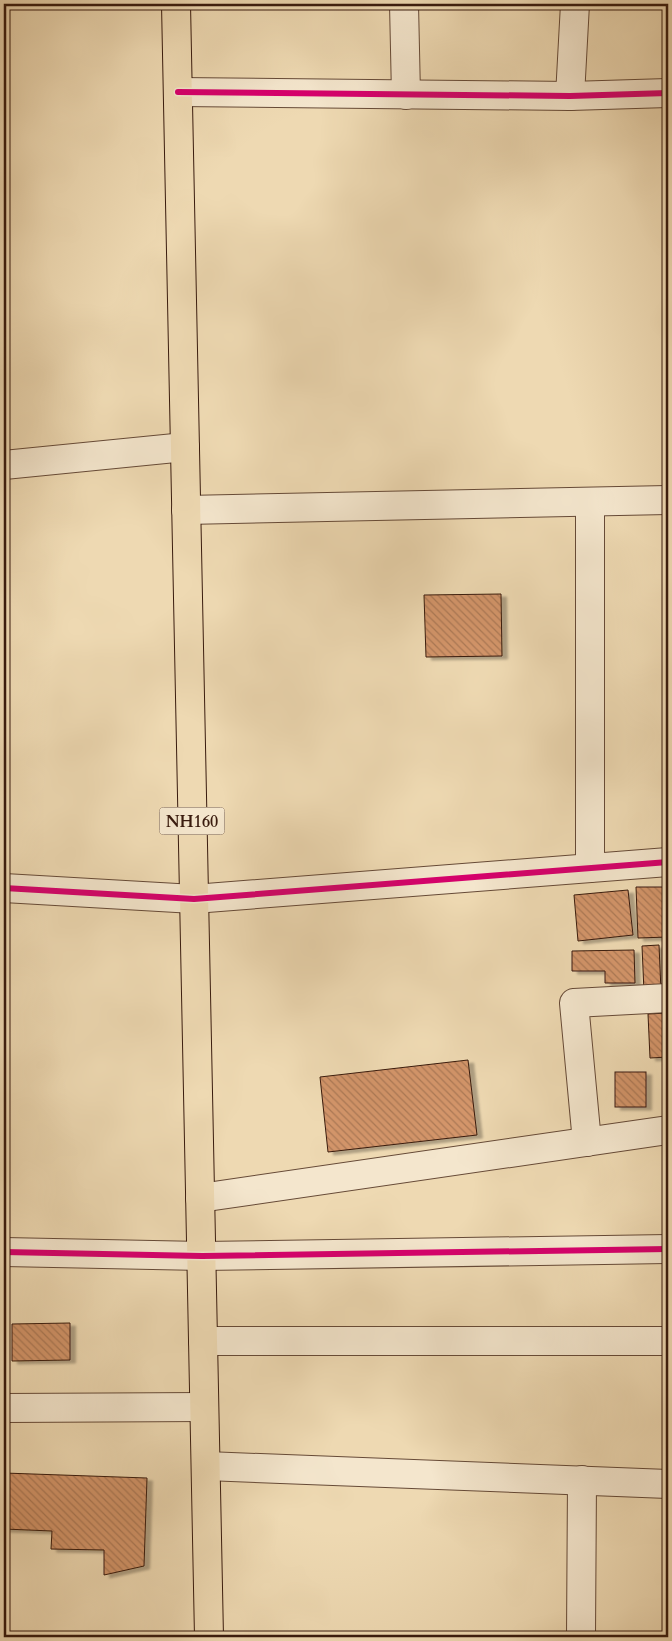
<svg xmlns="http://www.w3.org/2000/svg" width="672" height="1641" font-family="Cardo,serif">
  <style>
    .building { fill: url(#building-back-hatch); stroke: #391b0e; filter: url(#shadow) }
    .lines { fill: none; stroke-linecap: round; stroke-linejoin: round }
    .minor-casing { stroke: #664a37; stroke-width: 30 }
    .highway-casing { stroke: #391b0e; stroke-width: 30 }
    .minor { stroke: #f4e6cd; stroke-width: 28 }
    .highway { stroke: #eed9b2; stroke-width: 28 }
    .cycleway-casing { stroke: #f4e6cd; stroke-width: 9 }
    .cycleway { stroke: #d6006c; stroke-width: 6 }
    .labels { text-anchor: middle; stroke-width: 4; stroke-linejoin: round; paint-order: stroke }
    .shield { fill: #f4e6cd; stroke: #715847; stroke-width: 1 }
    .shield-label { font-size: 16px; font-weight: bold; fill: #391b0e }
  </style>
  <defs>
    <pattern id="building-back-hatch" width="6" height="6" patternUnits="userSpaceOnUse" patternTransform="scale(1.25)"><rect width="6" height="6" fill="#d3956a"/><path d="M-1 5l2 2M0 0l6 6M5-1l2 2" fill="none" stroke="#ac7956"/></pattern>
    <filter id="shadow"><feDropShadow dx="5.5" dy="3" stdDeviation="1" flood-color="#0004"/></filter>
  </defs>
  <rect width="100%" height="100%" fill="#eed9b2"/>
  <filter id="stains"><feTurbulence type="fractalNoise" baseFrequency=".004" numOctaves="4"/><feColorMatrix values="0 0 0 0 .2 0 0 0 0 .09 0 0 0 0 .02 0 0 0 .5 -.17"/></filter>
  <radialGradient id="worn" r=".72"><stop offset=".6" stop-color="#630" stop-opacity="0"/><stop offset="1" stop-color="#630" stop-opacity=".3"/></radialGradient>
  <g class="building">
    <path d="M 501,594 L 502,656 L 426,657 L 424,595 Z"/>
    <path d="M 636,887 L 668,887 L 668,937 L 638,938 Z"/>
    <path d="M 628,890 L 633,935 L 578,941 L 574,895 Z"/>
    <path d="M 659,945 L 661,991 L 644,992 L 642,946 Z"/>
    <path d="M 663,947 L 668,947 L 668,983 L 665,983 Z"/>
    <path d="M 634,950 L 635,983 L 605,983 L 605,971 L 572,971 L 572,951 Z"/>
    <path d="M 668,1013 L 668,1057 L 650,1058 L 648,1014 Z"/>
    <path d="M 468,1060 L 477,1135 L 328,1152 L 320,1077 Z"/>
    <rect x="615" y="1072" width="31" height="35"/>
    <path d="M 70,1323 L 70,1360 L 12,1361 L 12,1324 Z"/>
    <path d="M 4,1473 L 147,1478 L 144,1566 L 104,1575 L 104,1550 L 51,1549 L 52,1531 L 4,1529 Z"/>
  </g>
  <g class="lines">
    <g class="minor-casing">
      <g id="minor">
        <path d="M 404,4 L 406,95"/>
        <path d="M 178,92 L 570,96 L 668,93"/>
        <path d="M 570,96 L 575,4"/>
        <path d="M 4,465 L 185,447"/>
        <path d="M 590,502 L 590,868"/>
        <path d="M 186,510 L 668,500"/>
        <path d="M 4,888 L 194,899 L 668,862"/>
        <path d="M 587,1142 L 574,1003 L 668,998"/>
        <path d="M 200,1198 L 668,1130"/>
        <path d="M 4,1252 L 202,1256 L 668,1249"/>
        <path d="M 203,1341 L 668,1341"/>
        <path d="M 4,1408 L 204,1407"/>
        <path d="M 206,1466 L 668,1484"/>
        <path d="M 581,1637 L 582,1480"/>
      </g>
    </g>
    <g class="highway-casing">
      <path id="highway" d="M 176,4 L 209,1637"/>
    </g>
    <use href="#minor" class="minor"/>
    <use href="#highway" class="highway"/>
    <g class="cycleway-casing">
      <g id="cycleway">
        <path d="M 178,92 L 570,96 L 668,93"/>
        <path d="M 4,888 L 194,899 L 668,862"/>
        <path d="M 4,1252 L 202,1256 L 668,1249"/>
      </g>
    </g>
    <use href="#cycleway" class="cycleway"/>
  </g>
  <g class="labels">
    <rect class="shield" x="159.5" y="807.5" width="65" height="27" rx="4"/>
    <g class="shield-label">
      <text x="192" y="827">NH160</text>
    </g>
  </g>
  <rect width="672" height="1641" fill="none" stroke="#eed9b2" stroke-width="20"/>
  <rect x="5" y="5" width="662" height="1631" fill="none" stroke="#391b0e" stroke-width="2.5"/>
  <rect x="10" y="10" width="652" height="1621" fill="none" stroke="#391b0e"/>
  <rect width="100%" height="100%" filter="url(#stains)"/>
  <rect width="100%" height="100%" fill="url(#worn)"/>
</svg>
